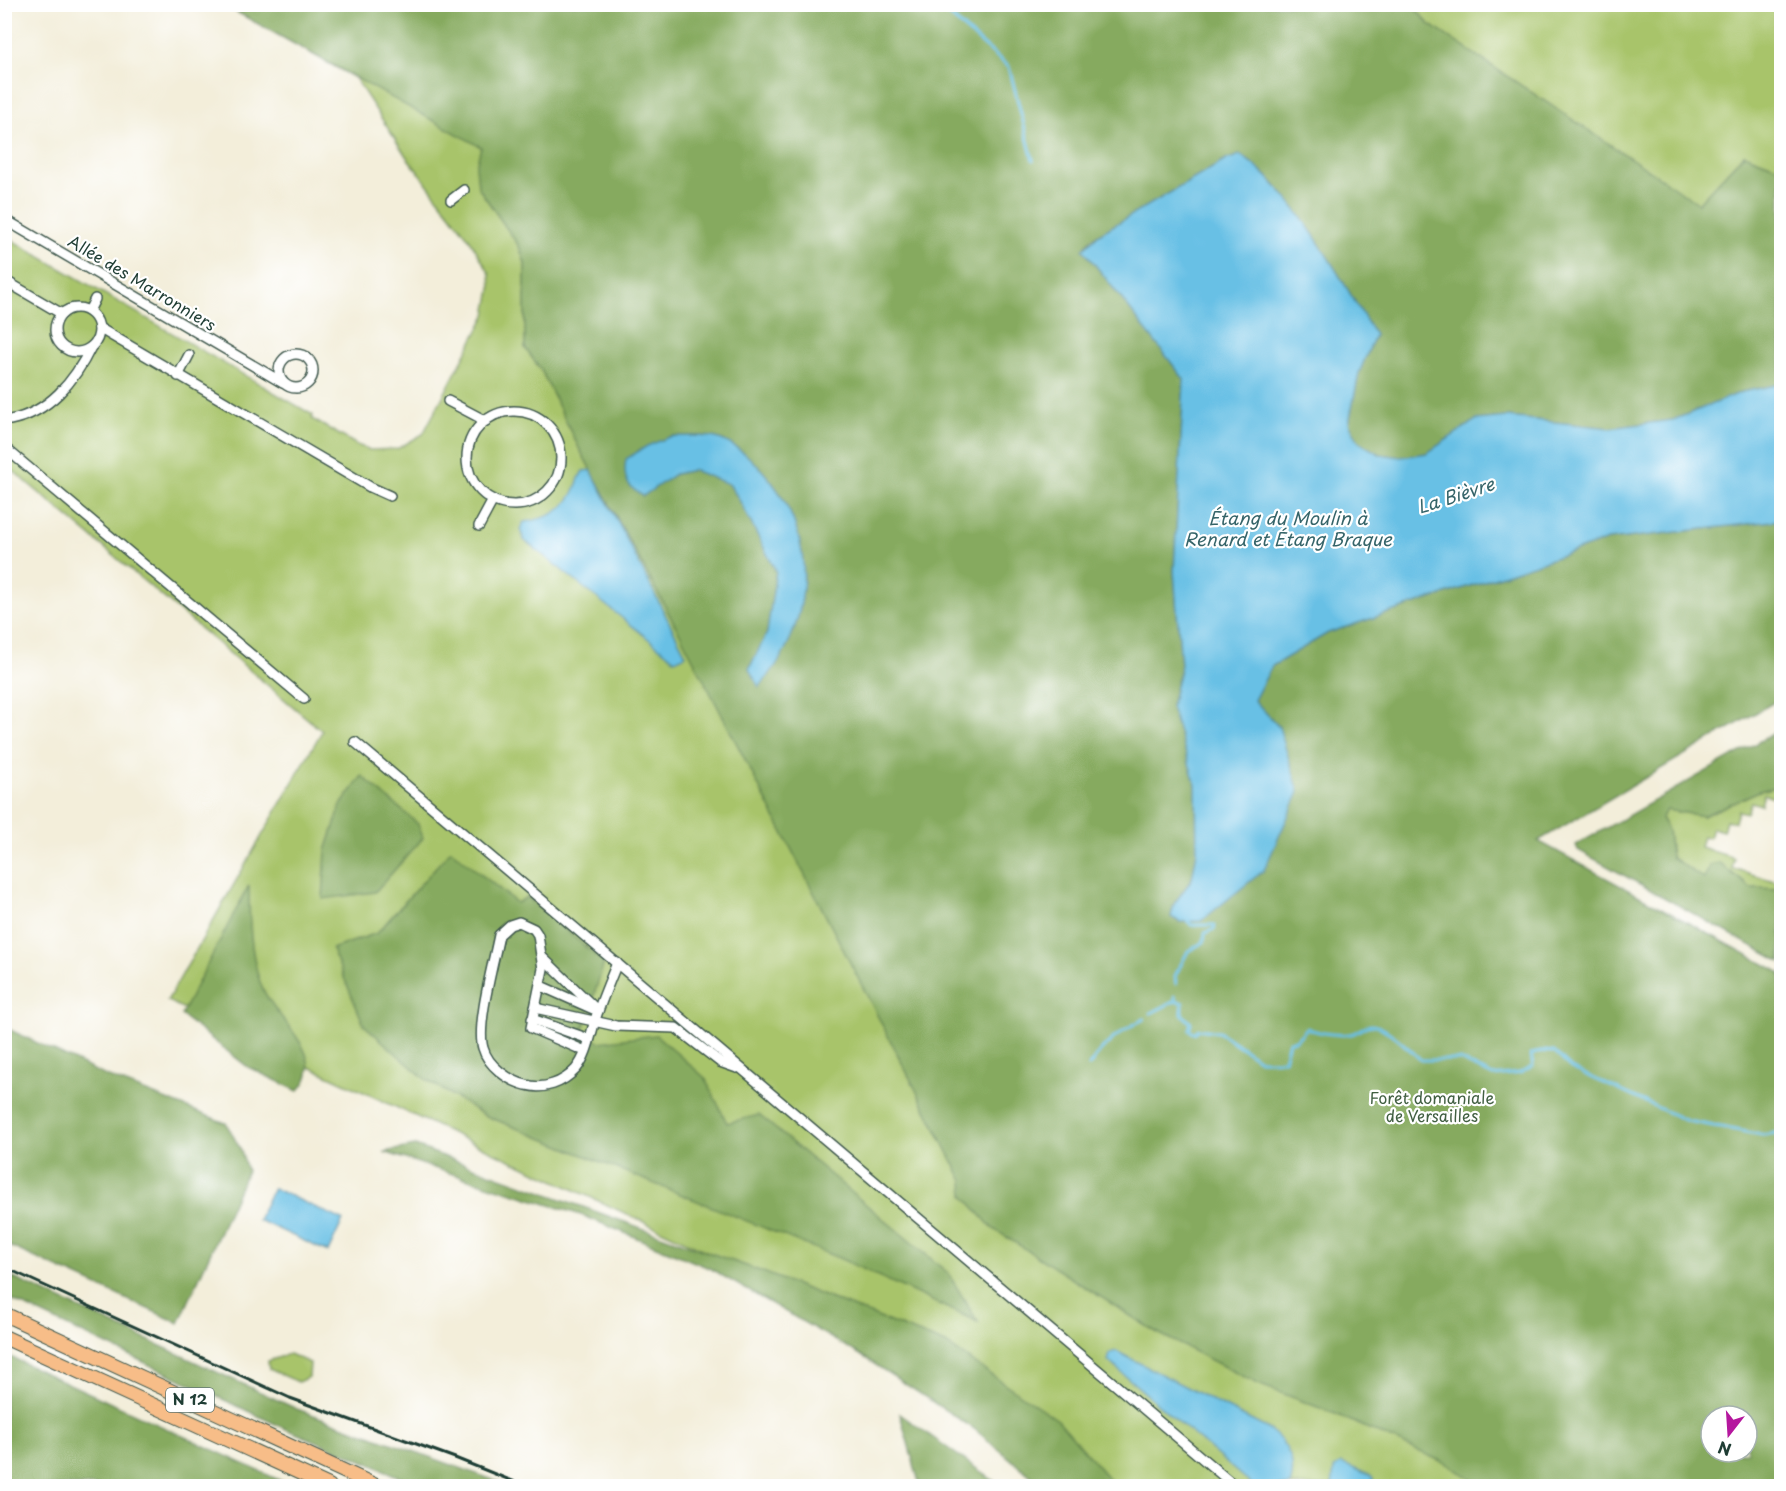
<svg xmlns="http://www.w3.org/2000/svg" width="1786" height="1491" font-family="'Playpen Sans',sans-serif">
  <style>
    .green { fill: #a8c46a; stroke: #64804f; stroke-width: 1.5 }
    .forest { fill: #86aa5e; stroke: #527449; stroke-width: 1.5; fill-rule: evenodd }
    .water { fill: #68c0e5; stroke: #447e8c; stroke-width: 1.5 }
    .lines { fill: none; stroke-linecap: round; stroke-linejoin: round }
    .stream { stroke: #68c0e5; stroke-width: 3 }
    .minor-casing { stroke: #3f584d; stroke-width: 12 }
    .highway-casing { stroke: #3f584d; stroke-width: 16 }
    .minor { stroke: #fff; stroke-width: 9 }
    .highway { stroke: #f7bd88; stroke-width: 14 }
    .rail { stroke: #1f3d34; stroke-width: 3 }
    .labels { text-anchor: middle; stroke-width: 4.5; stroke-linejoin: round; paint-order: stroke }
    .shield { fill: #fff; stroke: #627771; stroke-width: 1.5 }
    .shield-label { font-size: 15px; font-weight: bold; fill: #1f3d34 }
    .street-label { font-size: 16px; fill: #1f3d34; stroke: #fff }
    .park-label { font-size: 16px; fill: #415f42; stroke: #fff }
    .water-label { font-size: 18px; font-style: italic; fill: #356469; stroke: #fff }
  </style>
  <rect width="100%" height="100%" fill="#fff"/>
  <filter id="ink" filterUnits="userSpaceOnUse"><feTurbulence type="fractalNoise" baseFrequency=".0167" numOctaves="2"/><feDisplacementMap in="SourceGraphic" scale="12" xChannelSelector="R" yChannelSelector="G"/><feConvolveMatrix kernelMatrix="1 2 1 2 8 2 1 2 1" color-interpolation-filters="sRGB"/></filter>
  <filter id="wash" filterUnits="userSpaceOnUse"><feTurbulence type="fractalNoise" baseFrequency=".008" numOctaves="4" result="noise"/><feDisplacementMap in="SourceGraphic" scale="24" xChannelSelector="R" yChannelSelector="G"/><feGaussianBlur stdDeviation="1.35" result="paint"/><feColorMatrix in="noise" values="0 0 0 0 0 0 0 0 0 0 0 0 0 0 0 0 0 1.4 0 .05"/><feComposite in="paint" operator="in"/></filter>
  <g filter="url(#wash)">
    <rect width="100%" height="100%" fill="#f3eeda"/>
    <g class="green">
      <path d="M 224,5 L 515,5 L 478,187 L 519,246 L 525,263 L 525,348 L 541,370 L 579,448 L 679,632 L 1539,1486 L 1092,1486 L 1002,1388 L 167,1001 L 322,731 L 5,464 L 5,236 L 313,415 L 312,419 L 357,445 L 370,450 L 397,449 L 423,434 L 486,315 L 491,289 L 490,274 L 470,240 L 406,156 L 355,78 Z"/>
      <path d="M 1412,5 L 1781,5 L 1781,168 L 1744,154 L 1698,204 L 1429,24 Z"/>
      <path d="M 1781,786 L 1781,799 L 1764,794 L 1761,805 L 1751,802 L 1747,813 L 1738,811 L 1735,822 L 1726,820 L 1723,831 L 1712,828 L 1709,838 L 1703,836 L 1700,847 L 1734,858 L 1732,868 L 1781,883 L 1781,889 L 1751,888 L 1719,863 L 1704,879 L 1671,857 L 1668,830 L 1661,818 L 1667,810 L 1703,816 L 1759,791 Z"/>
      <path d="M 289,1354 L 310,1363 L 309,1377 L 298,1382 L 269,1369 L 268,1361 Z"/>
    </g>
    <g class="forest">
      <path d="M 224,5 L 1412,5 L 1429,24 L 1698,203 L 1744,154 L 1781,168 L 1781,384 L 1742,392 L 1673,420 L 1610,428 L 1507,417 L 1476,420 L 1427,453 L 1401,457 L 1379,454 L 1359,442 L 1349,423 L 1359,373 L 1375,335 C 1342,282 1293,187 1240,155 L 1226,160 L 1092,238 L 1083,249 L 1184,379 L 1174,571 L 1181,665 L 1171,706 L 1196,785 L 1197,852 L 1192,879 L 1174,904 L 1171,917 L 1179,922 L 1201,921 L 1279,727 L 1254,700 L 1272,666 L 1328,633 L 1608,540 L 1781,520 L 1781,698 L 1538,841 L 1781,973 L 1781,1486 L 1483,1486 L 1445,1463 L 1333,1413 L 1258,1384 L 1156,1332 L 992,1228 L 964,1196 L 963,1181 L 679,632 L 579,448 L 541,370 L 525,348 L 525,263 L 519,246 L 478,187 L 476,166 L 481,147 ZM 672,436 C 687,437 709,434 722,440 C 741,448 759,465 771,481 C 820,544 812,629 759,686 L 749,669 L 767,633 L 776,571 L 737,496 L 729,484 L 694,470 L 675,474 L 643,496 L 638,451 ZM 1711,1416 L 1747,1416 L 1747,1452 L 1711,1452 Z"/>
      <path d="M 1781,729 L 1781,786 L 1759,791 L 1703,816 L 1667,810 L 1661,818 L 1668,830 L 1671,857 L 1704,879 L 1710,865 L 1719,863 L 1751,888 L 1781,889 L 1781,962 L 1578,850 L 1576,845 Z"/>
      <path d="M 362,776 L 418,824 L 423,838 L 375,892 L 323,899 L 326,851 L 341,805 Z"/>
      <path d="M 451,850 L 517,903 L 527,897 L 604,963 L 583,1030 L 599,1042 L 656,1035 L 705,1078 L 727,1123 L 759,1115 L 948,1273 L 978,1322 L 841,1259 L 484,1115 L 425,1079 L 364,1025 L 332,949 L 377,933 Z"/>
      <path d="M 249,885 C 249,918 250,954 261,985 C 273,1018 333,1057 298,1091 L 248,1067 L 181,1015 Z"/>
      <path d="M 4,1027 L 106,1076 L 226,1123 L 241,1150 L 247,1171 L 179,1323 L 5,1244 Z"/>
      <path d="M 415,1146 L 763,1272 L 946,1344 L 1058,1420 L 1115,1486 L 1043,1486 L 973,1428 L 859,1354 L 709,1268 L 584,1216 L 384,1152 Z"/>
      <path d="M 5,1274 L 297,1409 L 510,1486 L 418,1486 L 369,1463 L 286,1429 L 5,1297 Z"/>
      <path d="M 4,1354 L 292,1486 L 5,1486 Z"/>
      <path d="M 900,1414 L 1001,1486 L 920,1486 Z"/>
    </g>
    <g class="water">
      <path d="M 1240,155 C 1293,187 1342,282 1375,335 L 1359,373 L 1349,423 L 1359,442 L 1379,454 L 1401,457 L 1427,453 L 1476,420 L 1507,417 L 1610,428 L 1673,420 L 1742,392 L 1781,384 L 1781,520 L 1608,540 L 1328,633 L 1272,666 L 1254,700 L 1279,727 L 1299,792 L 1264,870 L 1201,921 L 1180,922 L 1171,917 L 1174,904 L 1192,879 L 1197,852 L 1196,785 L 1171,707 L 1181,665 L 1174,571 L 1184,379 L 1083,249 L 1099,234 L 1226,160 Z"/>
      <path d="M 672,436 C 687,437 709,434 722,440 C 741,448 759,465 771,481 C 820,544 812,629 759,687 L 749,669 L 767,633 L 776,571 L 737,496 L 729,484 L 693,470 L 675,474 L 643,496 C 626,486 623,478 626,459 L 647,446 Z"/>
      <path d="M 591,470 L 686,655 L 675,660 L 524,540 L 520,529 L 524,522 C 544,519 563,513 573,493 C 577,486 578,478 583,471 Z"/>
      <path d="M 273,1188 L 343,1220 L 328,1252 L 258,1220 Z"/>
      <path d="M 1116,1351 L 1270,1430 C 1289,1445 1297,1463 1290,1486 L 1253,1486 L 1108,1361 L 1110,1353 Z"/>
      <path d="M 1341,1463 L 1372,1476 L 1375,1486 L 1332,1486 L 1334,1469 Z"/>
    </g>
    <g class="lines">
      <g class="stream">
        <path d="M 936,4 L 1009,67 L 1033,160"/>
        <path d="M 1176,984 L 1175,976 L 1188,951 L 1204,942 L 1205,933 L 1214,929 L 1215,925 L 1191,925 L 1187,919"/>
        <path d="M 1175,996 L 1175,1001 L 1183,1003 L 1182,1014 L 1191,1023 L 1189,1030 L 1194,1033 L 1199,1029 L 1219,1032 L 1260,1060 L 1284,1060 L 1289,1041 L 1296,1040 L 1307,1028 C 1317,1033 1344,1037 1354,1033 C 1362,1030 1365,1023 1376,1026 C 1387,1028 1412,1051 1421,1060 L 1460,1060 L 1493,1076 L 1520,1073 L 1533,1066 L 1531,1055 L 1541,1051 L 1554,1052 L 1571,1068 L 1687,1121 L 1763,1135 L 1782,1132"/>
        <path d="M 1151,1013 L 1175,1001"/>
        <path d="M 1089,1066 C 1104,1044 1120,1031 1144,1019"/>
      </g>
    </g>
  </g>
  <g filter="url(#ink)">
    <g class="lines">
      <g class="minor-casing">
        <g id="minor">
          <path d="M 451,200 L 464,190"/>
          <path d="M 4,219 L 283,383"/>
          <path d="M 4,280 L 62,314"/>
          <circle cx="77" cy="330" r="22"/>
          <path d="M 89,311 L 95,299"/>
          <path d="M 99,328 L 370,487 L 390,496"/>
          <circle cx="296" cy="371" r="17"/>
          <path d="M 178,376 L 189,355"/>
          <path d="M 448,401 L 486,421"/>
          <circle cx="514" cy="458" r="47"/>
          <path d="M 10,420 C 48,413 75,381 91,347"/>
          <path d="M 4,447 L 304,699"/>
          <path d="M 479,526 L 493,500"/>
          <path d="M 355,742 L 1235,1486"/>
          <path d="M 542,957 L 598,1011"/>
          <path d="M 541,986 L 593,1009"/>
          <path d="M 535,1008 L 616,1026 L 676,1028 L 720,1062 L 737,1068"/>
          <path d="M 532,1019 L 589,1039"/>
          <path d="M 585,1051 L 531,1028 L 543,969 L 538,935 L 534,929 L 519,922 L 510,925 L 499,935 C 494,961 476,1025 483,1048 C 488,1066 509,1081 526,1085 C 544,1090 563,1083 576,1069 C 588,1055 591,1031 597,1014 C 603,997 610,980 617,963"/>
        </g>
      </g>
      <g class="highway-casing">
        <g id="highway">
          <path d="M 4,1314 L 376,1486"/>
          <path d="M 4,1337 L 329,1486"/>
        </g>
      </g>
      <use href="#minor" class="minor"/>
      <use href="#highway" class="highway"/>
      <path class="rail" d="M 4,1267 L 290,1398 L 455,1458 L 525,1486"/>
    </g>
  </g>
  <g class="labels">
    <rect class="shield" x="166" y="1388" width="48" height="24" rx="4.5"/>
    <g class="shield-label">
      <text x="190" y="1405">N 12</text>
    </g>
    <g class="street-label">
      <text transform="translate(142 283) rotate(31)" y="6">Allée des Marronniers</text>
    </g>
    <g class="park-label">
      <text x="1432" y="1104">Forêt domaniale<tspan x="1432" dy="18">de Versailles</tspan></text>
    </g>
    <g class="water-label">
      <text transform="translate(1456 496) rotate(-18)" y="6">La Bièvre</text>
      <text x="1288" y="525">Étang du Moulin à<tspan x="1288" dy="21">Renard et Étang Braque</tspan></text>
    </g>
  </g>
  <rect width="1786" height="1491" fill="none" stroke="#fff" stroke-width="24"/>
  <g transform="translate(1729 1434) rotate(197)"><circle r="28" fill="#ffffff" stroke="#a5b1ae" stroke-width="1.5"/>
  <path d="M0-4.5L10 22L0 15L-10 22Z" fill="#b5179e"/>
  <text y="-9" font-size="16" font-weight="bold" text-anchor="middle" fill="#1f3d34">N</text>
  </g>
</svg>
